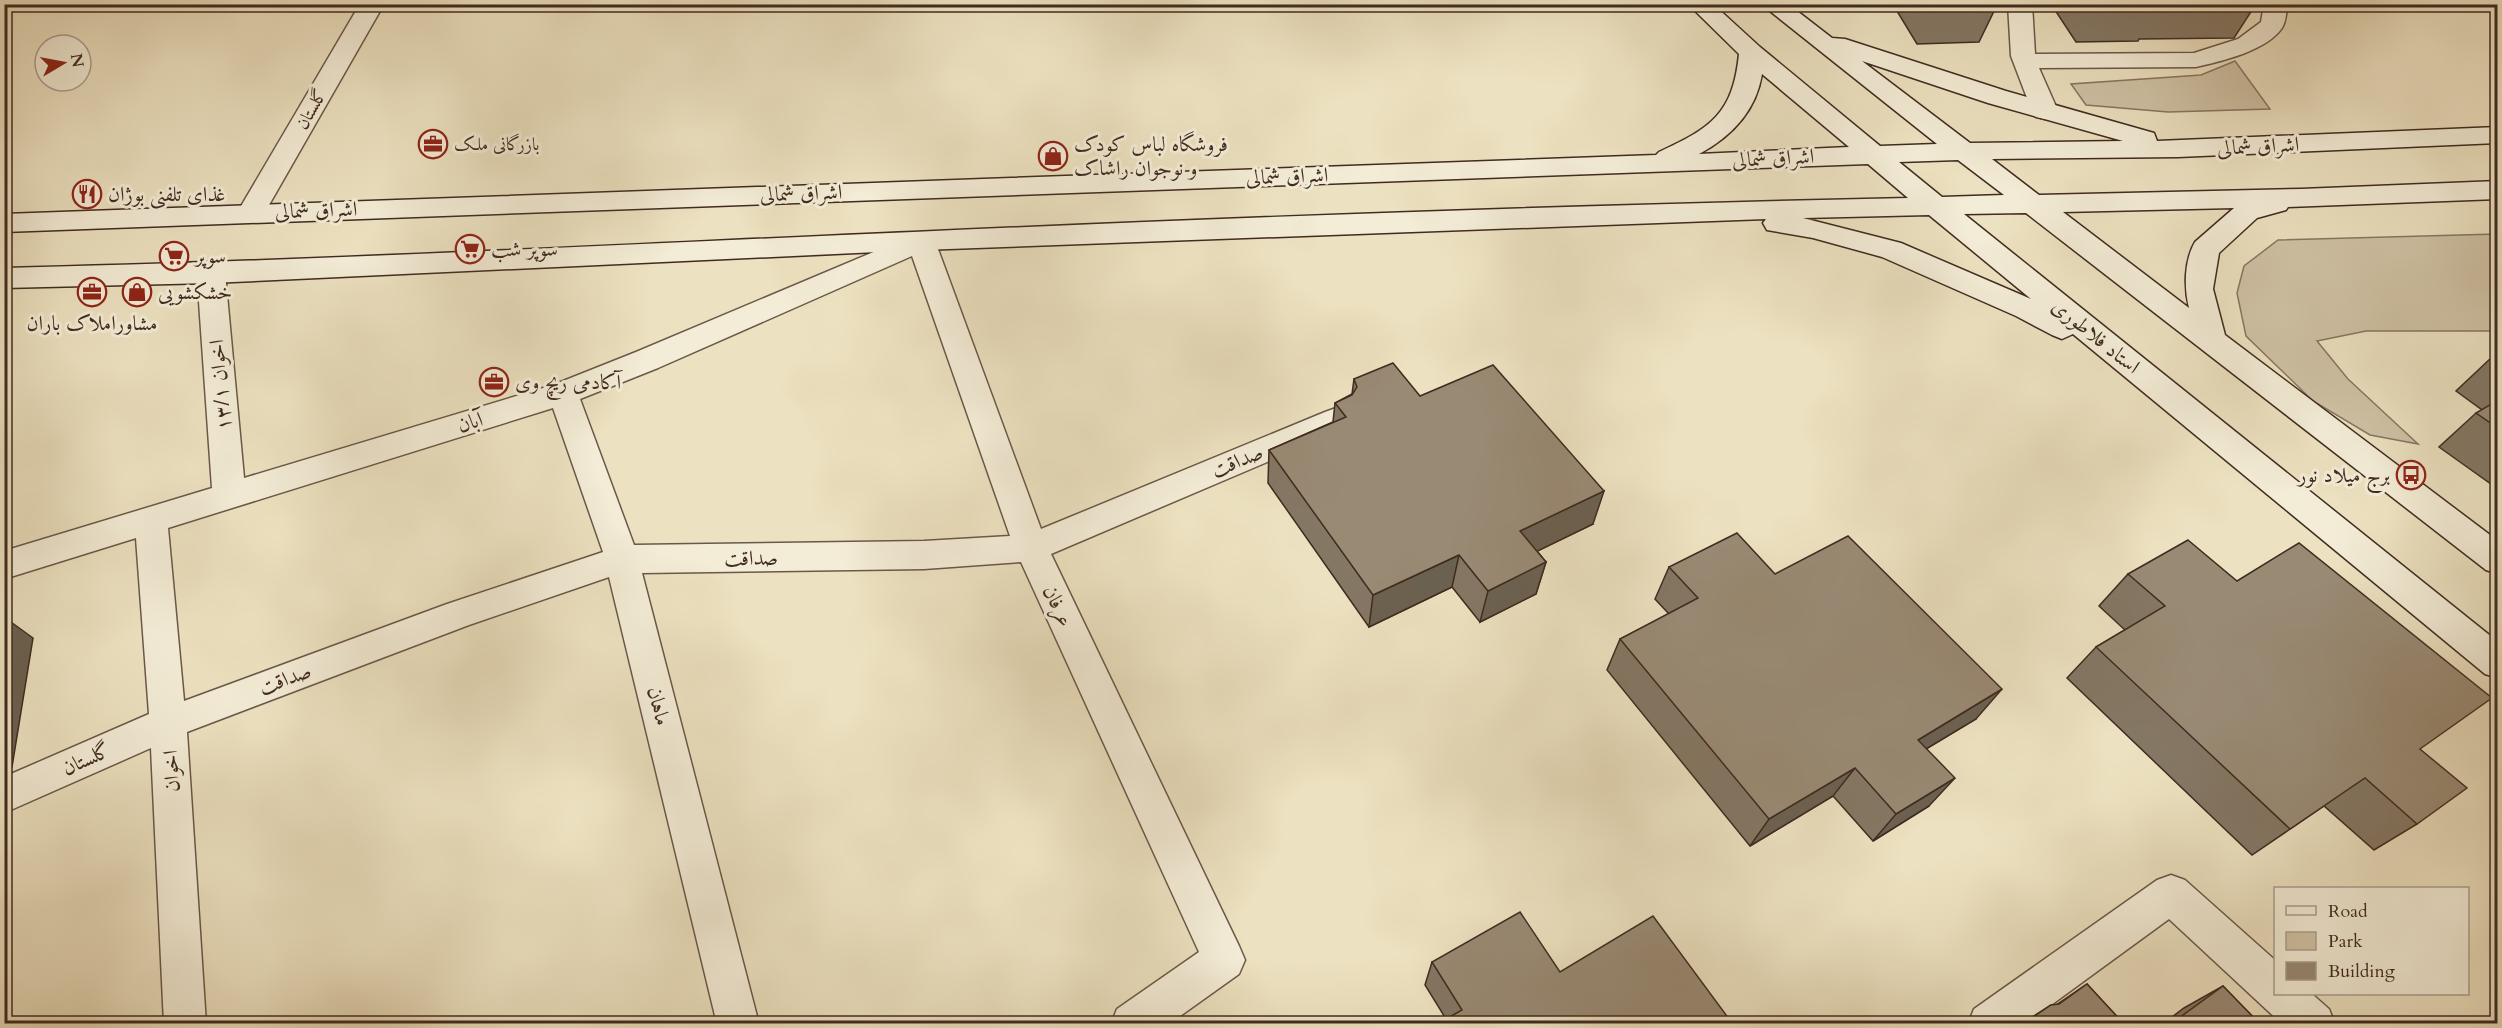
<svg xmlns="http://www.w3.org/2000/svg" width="2502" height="1028" font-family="Cardo,Amiri,serif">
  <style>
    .green { fill: #cfc2a5; stroke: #887663; stroke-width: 1.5 }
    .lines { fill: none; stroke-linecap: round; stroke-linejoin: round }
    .street-casing { stroke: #6b5849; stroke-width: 3 }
    .secondary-casing { stroke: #402b21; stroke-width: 3 }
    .street { fill: #f3ecd6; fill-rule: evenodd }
    .secondary { fill: #f3ecd6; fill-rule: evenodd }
    .wall { fill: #847764; stroke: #402b21; stroke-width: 1.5 }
    .shaded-wall { fill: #6b6151; stroke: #402b21; stroke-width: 1.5 }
    .building { fill: #998a74; stroke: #402b21; stroke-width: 1.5 }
    .labels { text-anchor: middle; stroke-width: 6; stroke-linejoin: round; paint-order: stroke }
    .far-street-label { font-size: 18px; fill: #402b21; stroke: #f3ecd6 }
    .far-poi-label { font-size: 18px; fill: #402b21; stroke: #f3ecd6; text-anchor: start }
    .poi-label { font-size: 21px; fill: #402b21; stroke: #f3ecd6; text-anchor: start }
    .street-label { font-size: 21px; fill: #402b21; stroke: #f3ecd6 }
  </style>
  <rect width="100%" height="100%" fill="#ece1c0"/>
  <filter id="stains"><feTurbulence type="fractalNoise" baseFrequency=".00333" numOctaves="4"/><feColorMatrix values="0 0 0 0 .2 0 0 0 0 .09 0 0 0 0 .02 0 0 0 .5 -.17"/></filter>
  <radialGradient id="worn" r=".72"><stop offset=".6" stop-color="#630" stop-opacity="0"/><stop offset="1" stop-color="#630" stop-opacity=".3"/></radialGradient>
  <g class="green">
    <path d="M 2235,61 L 2270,109 L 2168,112 L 2086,105 L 2071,84 L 2201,75 Z"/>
    <path d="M 2497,234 L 2497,331 L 2366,331 L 2317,341 L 2348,379 L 2418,444 L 2370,435 L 2313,401 L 2246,336 L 2237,293 L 2244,266 L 2278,240 Z"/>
  </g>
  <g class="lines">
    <g class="street-casing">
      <g id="street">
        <path d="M 360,4 L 384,4 L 261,219 L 251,222 L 241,219 L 237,213 Z"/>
        <path d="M 2008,4 L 2032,4 L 2035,54 L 2194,53 L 2238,39 L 2261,22 L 2264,4 L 2288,4 C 2286,12 2286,22 2282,28 C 2266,51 2222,61 2196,67 L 2039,68 L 2058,111 L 2054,117 L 2045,119 L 2036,117 L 2032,111 L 2011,56 Z"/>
        <path d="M 921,232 L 931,234 L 935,241 L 1041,529 L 1325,412 L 1336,408 L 1347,412 L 1352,420 L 1347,428 L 1051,554 L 1239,946 L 1245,960 L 1239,974 L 1169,1024 L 1111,1024 L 1117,1009 L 1199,952 L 1021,562 L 924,569 L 642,573 L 759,1024 L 717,1024 L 609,577 L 469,625 L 187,732 L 206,1024 L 164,1024 L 151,748 L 4,813 L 4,777 L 149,714 L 136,538 L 4,579 L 4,551 L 212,488 L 197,273 L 201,266 L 211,263 L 221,266 L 225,273 L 244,478 L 553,385 L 636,352 ZM 912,256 L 1010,536 L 924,541 L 634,545 L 580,399 L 658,368 ZM 553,408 L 603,552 L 447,604 L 184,701 L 168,528 Z"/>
        <path d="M 2171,875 L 2185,880 L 2276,961 L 2276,994 L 2312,994 L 2329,1009 L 2335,1024 L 2282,1024 L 2169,919 L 2025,1024 L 1968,1024 L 1974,1009 L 2157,880 Z"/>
      </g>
    </g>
    <g class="secondary-casing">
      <path id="secondary" d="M 1688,4 L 1713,4 L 1760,47 L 1880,146 L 1937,144 L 1761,4 L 1788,4 L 1832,38 L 1845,39 L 2006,91 L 2154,133 L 2157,141 L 2498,127 L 2498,143 L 2178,157 L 1992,159 L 2039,195 L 2301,189 L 2498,181 L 2498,199 L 2288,207 L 2286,210 L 2257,218 L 2219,253 L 2213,289 L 2225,335 L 2498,541 L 2498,574 L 2486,570 L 2026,213 L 1964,214 L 2498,642 L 2498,678 L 2485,674 L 2073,334 L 2062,339 L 2052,335 L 2016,316 L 1882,257 L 1813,238 L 1767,230 L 1763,223 L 1766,219 L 921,250 L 211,283 L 4,288 L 4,268 C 308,261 610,245 913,232 C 1245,217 1576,205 1908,198 L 1868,164 L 4,232 L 4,214 L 1656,155 L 1659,152 C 1711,128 1733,114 1739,54 ZM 1862,61 L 1988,103 L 2123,141 L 1970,143 ZM 1762,74 L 1849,147 L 1699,154 C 1731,137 1756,111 1762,74 ZM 1958,160 L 2004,195 L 1942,197 L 1899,162 ZM 2234,208 L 2195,242 C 2184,261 2184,288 2189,308 L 2063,212 ZM 1929,215 L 2031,299 L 1901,243 L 1803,218 Z"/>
    </g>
    <use href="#street" class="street"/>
    <use href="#secondary" class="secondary"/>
  </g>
  <g class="wall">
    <path d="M 1883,4 L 1994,4 L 1996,7 L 1979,42 L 1917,44 L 1897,11 L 1887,11 Z"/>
    <path d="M 2051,4 L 2256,4 L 2234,38 L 2139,39 L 2138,41 L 2076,42 Z"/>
    <path d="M 2498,353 L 2498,489 L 2439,447 L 2476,413 L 2482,410 L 2456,391 L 2492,357 Z"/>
    <path d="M 1354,379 L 1420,396 L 1593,524 L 1537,551 L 1546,562 L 1536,594 L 1480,622 L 1452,587 L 1369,627 L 1268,483 L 1269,450 L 1333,422 L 1335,403 L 1352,394 Z"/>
    <path d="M 1669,567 L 1775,574 L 1976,719 L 1926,749 L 1929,806 L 1873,841 L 1833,796 L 1750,846 L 1607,670 L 1620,639 L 1669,614 L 1655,599 Z"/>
    <path d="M 2128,574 L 2420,749 L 2417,824 L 2374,850 L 2324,806 L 2252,855 L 2067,678 L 2096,647 L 2125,630 L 2099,606 Z"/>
    <path d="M 1432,962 L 1560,972 L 1446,1019 L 1425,985 Z"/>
    <path d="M 2087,984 L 2123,1023 L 2023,1023 L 2051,1005 L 2056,1005 Z"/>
    <path d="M 2223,986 L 2259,1023 L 2164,1023 L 2184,1008 Z"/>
  </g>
  <g class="shaded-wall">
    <path d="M 1604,491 L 1593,524 L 1511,564 L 1520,531 Z"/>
    <path d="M 1459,555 L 1452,587 L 1369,627 L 1373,595 Z"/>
    <path d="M 1546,562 L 1536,594 L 1480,622 L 1488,591 Z"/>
    <path d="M 4,617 L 33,638 L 12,767 L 4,770 Z"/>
    <path d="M 2002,689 L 1976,719 L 1894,768 L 1918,740 Z"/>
    <path d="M 1855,768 L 1833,796 L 1750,846 L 1769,819 Z"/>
    <path d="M 1955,778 L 1929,806 L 1873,841 L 1896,814 Z"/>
  </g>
  <g class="building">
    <path d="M 1930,4 L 1994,4 L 1996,7 L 1933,8 Z"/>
    <path d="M 2094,4 L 2158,4 L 2159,6 L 2095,7 Z"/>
    <path d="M 2498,353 L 2498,360 L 2492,357 Z"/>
    <path d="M 1393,363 L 1420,396 L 1493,365 L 1604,491 L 1520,531 L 1546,562 L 1488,591 L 1459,555 L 1373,595 L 1269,450 L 1346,417 L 1335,403 L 1352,395 L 1357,387 L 1354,379 Z"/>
    <path d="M 2498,400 L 2498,428 L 2476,413 Z"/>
    <path d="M 1737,533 L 1775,574 L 1848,536 L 2002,689 L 1918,740 L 1955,778 L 1896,814 L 1855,768 L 1769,819 L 1620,639 L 1698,598 L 1669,567 Z"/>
    <path d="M 2188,540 L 2237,581 L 2299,543 L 2492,698 L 2420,749 L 2467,788 L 2417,824 L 2365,778 L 2290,829 L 2096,647 L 2165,606 L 2128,574 Z"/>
    <path d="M 1520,912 L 1560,972 L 1653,916 L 1732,1023 L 1439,1023 L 1462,1010 L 1432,962 Z"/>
    <path d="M 2087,984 L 2123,1023 L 2024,1023 L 2051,1005 L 2059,1004 Z"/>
    <path d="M 2223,986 L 2259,1023 L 2172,1023 Z"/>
  </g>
  <defs>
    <g id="office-ring" transform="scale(1.5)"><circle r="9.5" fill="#f3ecd6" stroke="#8f2418" stroke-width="1.5"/><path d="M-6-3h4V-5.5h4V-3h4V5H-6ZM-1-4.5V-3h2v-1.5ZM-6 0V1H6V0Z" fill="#8f2418"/></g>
    <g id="shop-ring" transform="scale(1.5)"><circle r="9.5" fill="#f3ecd6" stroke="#8f2418" stroke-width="1.5"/><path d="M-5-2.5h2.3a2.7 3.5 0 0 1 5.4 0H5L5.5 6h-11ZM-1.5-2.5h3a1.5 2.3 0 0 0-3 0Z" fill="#8f2418"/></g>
    <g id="restaurant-ring" transform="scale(1.5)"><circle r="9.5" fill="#f3ecd6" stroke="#8f2418" stroke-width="1.5"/><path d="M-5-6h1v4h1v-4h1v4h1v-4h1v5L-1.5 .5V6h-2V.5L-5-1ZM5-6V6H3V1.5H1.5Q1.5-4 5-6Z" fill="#8f2418"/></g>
    <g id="supermarket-ring" transform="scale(1.5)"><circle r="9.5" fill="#f3ecd6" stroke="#8f2418" stroke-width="1.5"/><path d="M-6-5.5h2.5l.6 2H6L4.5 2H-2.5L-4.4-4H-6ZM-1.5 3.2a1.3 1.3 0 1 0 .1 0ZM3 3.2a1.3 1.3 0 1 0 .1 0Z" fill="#8f2418"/></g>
    <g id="bus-ring" transform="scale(1.5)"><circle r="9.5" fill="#f3ecd6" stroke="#8f2418" stroke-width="1.5"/><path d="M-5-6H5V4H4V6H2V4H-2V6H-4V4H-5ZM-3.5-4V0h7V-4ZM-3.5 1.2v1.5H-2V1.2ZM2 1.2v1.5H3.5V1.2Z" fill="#8f2418"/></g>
  </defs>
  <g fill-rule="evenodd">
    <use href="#office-ring" x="433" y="144"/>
    <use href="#shop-ring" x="1053" y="156"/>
    <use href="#restaurant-ring" x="87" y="194"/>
    <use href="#supermarket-ring" x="470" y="249"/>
    <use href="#supermarket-ring" x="174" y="256"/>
    <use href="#office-ring" x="92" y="292"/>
    <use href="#shop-ring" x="137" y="292"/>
    <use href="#office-ring" x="494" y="382"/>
    <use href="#bus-ring" x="2411" y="475"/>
  </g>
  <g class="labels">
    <g class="far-street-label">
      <text transform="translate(311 109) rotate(-60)" y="6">گلستان</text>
    </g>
    <g class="far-poi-label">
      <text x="454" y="150">بازرگانی ملک</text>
    </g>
    <g class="poi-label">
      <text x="1074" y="151">فروشگاه لباس کودک<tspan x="1074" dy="24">و نوجوان راشاک</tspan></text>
      <text x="108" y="201">غذای تلفنی بوژان</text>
      <text x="491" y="256">سوپر شب</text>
      <text x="195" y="263">سوپر</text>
      <text x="158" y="299">خشکشویی</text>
      <text x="92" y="330" text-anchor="middle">مشاوراملاک باران</text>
      <text x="515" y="389">آکادمی ریچ وی</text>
      <text x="2390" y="482" text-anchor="end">برج میلاد نور</text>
    </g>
    <g class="street-label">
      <text transform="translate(2258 146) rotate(-3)" y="7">اشراق شمالی</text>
      <text transform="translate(1773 158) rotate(-3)" y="7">اشراق شمالی</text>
      <text transform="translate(1287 176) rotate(-2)" y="7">اشراق شمالی</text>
      <text transform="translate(801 193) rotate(-2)" y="7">اشراق شمالی</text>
      <text transform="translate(316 210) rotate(-2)" y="7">اشراق شمالی</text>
      <text transform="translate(2096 336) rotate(39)" y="7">استاد فلاطوری</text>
      <text transform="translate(220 385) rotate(-95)" y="7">اخوان ۱۳/۱</text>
      <text transform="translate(470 422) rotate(-17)" y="7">آبان</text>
      <text transform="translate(1237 461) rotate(-23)" y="7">صداقت</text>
      <text transform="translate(751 558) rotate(-1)" y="7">صداقت</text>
      <text transform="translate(1058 606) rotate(65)" y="7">عرفان</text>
      <text transform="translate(285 679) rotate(-21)" y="7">صداقت</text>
      <text transform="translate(659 706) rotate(76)" y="7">ماهان</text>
      <text transform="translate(86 759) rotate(-24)" y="7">گلستان</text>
      <text transform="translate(171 771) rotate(-93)" y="7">اخوان</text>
    </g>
  </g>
  <rect width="2502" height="1028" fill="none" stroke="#ece1c0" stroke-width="24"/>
  <rect x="6" y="6" width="2490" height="1016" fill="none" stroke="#402b21" stroke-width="3"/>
  <rect x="12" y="12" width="2478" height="1004" fill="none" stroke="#402b21" stroke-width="1.5"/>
  <rect x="2274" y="887" width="195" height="108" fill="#f3ecd6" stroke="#ab9f8e" stroke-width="1.5"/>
  <rect x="2286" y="906" width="30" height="9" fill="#f3ecd6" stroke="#ab9f8e" stroke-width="1.5"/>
  <text x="2328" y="917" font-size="18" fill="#402b21">Road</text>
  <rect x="2286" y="932" width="30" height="18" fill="#cfc2a5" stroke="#ab9f8e" stroke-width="1.5"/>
  <text x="2328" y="947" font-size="18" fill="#402b21">Park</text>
  <rect x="2286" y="962" width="30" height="18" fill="#998a74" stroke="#ab9f8e" stroke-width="1.5"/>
  <text x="2328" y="977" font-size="18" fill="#402b21">Building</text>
  <g transform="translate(63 63) rotate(80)"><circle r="28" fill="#f3ecd6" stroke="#ab9f8e" stroke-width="1.5"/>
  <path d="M0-4.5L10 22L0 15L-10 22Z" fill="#8f2418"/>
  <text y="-9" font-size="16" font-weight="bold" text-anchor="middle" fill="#402b21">N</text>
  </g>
  <rect width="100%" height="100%" filter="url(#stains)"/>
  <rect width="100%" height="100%" fill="url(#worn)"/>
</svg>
